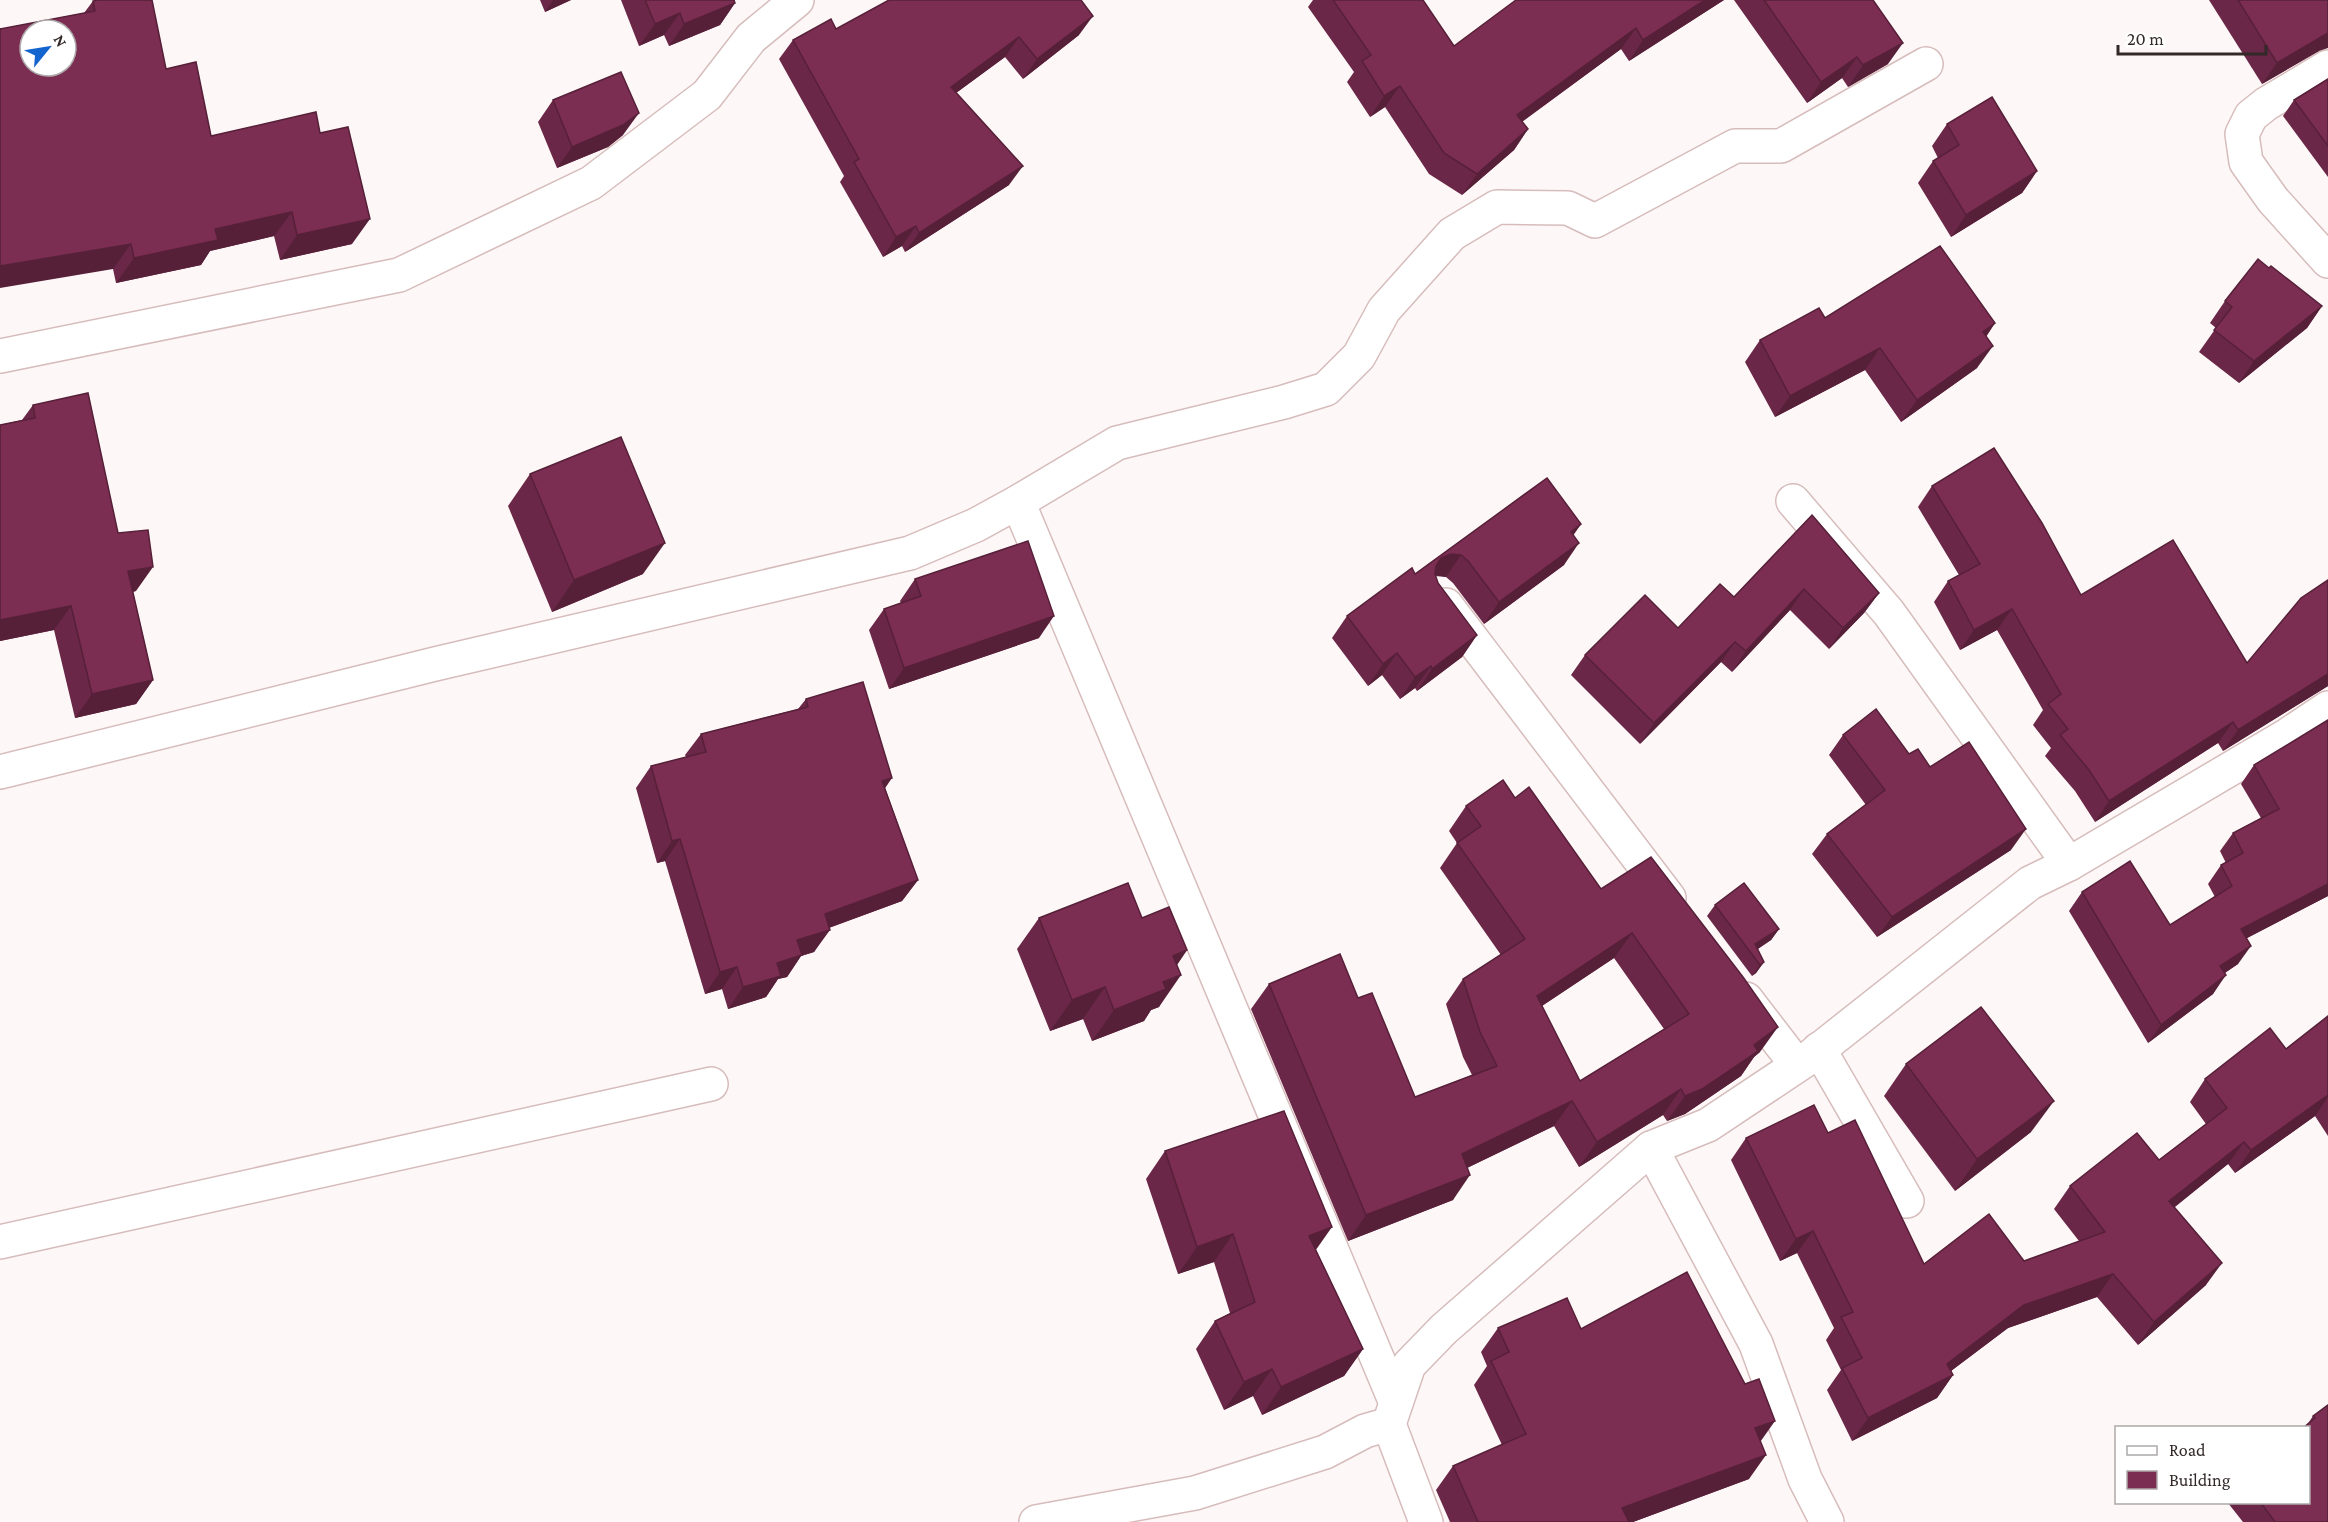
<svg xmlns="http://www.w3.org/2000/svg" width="2328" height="1522" font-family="'Crimson Pro',serif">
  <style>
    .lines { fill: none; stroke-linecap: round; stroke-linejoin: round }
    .minor-casing { stroke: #d7bcbc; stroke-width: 36 }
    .minor { stroke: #fff; stroke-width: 33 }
    .wall { fill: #6b2747; fill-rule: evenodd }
    .shaded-wall { fill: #572039 }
    .building { fill: #7c2d52; stroke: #572039; stroke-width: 1.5; fill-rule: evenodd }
  </style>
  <rect width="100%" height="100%" fill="#fdf8f7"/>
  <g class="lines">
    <g class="minor-casing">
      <g id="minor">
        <path d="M 2328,67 L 2266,104 L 2251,116 L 2242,134 L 2246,162 L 2273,200 L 2328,261"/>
        <path d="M 0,356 L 399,275 L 591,183 L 707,95 L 751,38 L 797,0"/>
        <path d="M 1793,501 L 1889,613 L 2069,864"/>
        <path d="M 1018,502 L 1396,1403"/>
        <path d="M 1446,605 L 1669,898"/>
        <path d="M 0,772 L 435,664 L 910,553 L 976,525 L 1018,502 L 1117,443 L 1284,402 L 1326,389 L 1359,356 L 1384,310 L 1452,234 L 1497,207 L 1568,208 L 1595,221 L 1735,146 L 1781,146 L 1926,64"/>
        <path d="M 1746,999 L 1796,1064"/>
        <path d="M 1819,1049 L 1907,1201"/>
        <path d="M 1651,1148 L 1756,1344 L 1805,1479 L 1827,1522"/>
        <path d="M 0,1242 L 711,1084"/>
        <path d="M 1389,1424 L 1426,1522"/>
        <path d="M 1036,1522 L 1195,1493 L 1325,1452 L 1365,1431 L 1389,1424 L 1409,1365 L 1444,1329 L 1651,1148 L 1708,1125 L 1810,1057 L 2030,883 L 2069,864 L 2286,736 L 2328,708"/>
      </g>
    </g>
    <use href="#minor" class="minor"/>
  </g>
  <g class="wall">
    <path d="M 540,0 L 571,0 L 545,12 Z"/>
    <path d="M 621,0 L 734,0 L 735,3 L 720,25 L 669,46 L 664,35 L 639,46 Z"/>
    <path d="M 1313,0 L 1423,0 L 1454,46 L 1537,0 L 1724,0 L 1629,61 L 1621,49 L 1522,122 L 1528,129 L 1514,150 L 1462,195 L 1429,174 L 1385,107 L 1370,117 L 1347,82 L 1354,72 L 1308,7 Z"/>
    <path d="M 1734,0 L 1873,0 L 1888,64 L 1848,87 L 1842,78 L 1807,103 Z"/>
    <path d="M 2209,0 L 2328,0 L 2319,51 L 2262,84 Z"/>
    <path d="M 93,1 L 166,69 L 211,136 L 320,133 L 352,244 L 280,260 L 274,236 L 210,251 L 201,265 L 116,283 L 113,269 L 0,29 L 84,13 Z"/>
    <path d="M 836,29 L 1079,35 L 1023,79 L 1005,57 L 956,93 L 1009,185 L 905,252 L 902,246 L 883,257 L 840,182 L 844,176 L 779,59 L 793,40 Z"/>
    <path d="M 2328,79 L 2328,177 L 2283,116 L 2294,100 Z"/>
    <path d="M 553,100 L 623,135 L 608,147 L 557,168 L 538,122 Z"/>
    <path d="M 1947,124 L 2037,171 L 2022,193 L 1951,237 L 1918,183 L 1933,161 L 1938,158 L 1932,146 Z"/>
    <path d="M 2225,301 L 2322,306 L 2307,328 L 2239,383 L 2199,352 L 2216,328 L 2210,323 Z"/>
    <path d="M 1825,318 L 1995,323 L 1986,337 L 1977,368 L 1901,422 L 1865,370 L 1775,417 L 1745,362 L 1760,340 Z"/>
    <path d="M 33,405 L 118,533 L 136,591 L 133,592 L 153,680 L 136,704 L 75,718 L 54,630 L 0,641 L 0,425 L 22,420 Z"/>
    <path d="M 530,474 L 643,574 L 552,612 L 508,506 Z"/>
    <path d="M 1547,478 L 1581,524 L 1573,535 L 1564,565 L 1484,624 L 1453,583 L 1446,577 L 1435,576 L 1438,583 L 1477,635 L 1462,657 L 1417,691 L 1415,688 L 1400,699 L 1382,675 L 1368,686 L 1332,638 L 1347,616 L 1415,574 Z"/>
    <path d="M 1932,486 L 2081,595 L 2247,663 L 2328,686 L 2223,751 L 2218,743 L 2095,822 L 2075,791 L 2045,756 L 2051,748 L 2033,725 L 2043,710 L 1997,630 L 1960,650 L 1934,602 L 1948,581 L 1959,575 L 1918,507 Z"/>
    <path d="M 1812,515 L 1879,593 L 1864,613 L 1829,649 L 1790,610 L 1732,672 L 1721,662 L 1640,744 L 1571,675 L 1585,655 L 1678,628 L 1734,597 Z"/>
    <path d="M 915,579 L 1039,638 L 889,689 L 869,630 L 884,609 L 901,603 L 900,601 Z"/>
    <path d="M 806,699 L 885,788 L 918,880 L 902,901 L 829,928 L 814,952 L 801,956 L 787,977 L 778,979 L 766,997 L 728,1009 L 722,989 L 705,994 L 665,861 L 657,863 L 636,788 L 651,766 L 686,757 L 685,755 L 701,734 L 798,709 Z"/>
    <path d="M 1843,735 L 1909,754 L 1930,767 L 2011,850 L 1877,937 L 1812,854 L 1827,834 L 1866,805 L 1829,755 Z"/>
    <path d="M 2254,765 L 2328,896 L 2247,938 L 2238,964 L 2225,973 L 2213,994 L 2148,1043 L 2069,911 L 2082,892 L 2170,925 L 2215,897 L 2208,884 L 2221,865 L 2226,863 L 2220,851 L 2233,833 L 2261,818 L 2241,784 Z"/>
    <path d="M 1515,798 L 1601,889 L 1760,1052 L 1754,1057 L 1741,1076 L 1685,1114 L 1667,1121 L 1663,1115 L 1579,1167 L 1554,1126 L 1467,1168 L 1453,1200 L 1348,1241 L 1251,1009 L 1269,984 L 1358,998 L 1415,1097 L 1472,1075 L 1463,1057 L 1446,1004 L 1463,979 L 1501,955 L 1440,868 L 1457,843 L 1449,831 L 1466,806 ZM 1614,958 L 1664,1029 L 1580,1081 L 1542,1006 Z"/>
    <path d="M 1715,905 L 1779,929 L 1771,940 L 1758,949 L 1764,962 L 1756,973 L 1752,976 L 1707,916 Z"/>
    <path d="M 1039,918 L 1142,918 L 1187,950 L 1177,965 L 1159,1007 L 1151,1010 L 1144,1021 L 1092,1041 L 1083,1019 L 1050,1031 L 1017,949 Z"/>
    <path d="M 2328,1016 L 2328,1136 L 2315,1116 L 2235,1173 L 2228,1164 L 2174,1207 L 2206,1285 L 2138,1345 L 2097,1297 L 2008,1328 L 1951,1371 L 1953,1375 L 1937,1398 L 1852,1441 L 1827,1390 L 1841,1370 L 1826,1340 L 1834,1328 L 1797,1253 L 1780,1261 L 1731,1160 L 1746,1138 L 1828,1133 L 1924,1264 L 2024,1261 L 2079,1241 L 2054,1209 L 2070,1186 L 2159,1160 L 2206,1124 L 2190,1102 L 2205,1079 L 2286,1049 Z"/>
    <path d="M 1906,1064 L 2031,1132 L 1955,1191 L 1884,1096 Z"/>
    <path d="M 1165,1151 L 1316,1250 L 1363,1349 L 1344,1376 L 1262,1415 L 1253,1396 L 1224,1410 L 1196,1349 L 1215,1321 L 1230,1313 L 1214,1262 L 1178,1274 L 1146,1179 Z"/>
    <path d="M 1498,1328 L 1581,1329 L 1760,1442 L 1749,1479 L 1633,1522 L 1450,1522 L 1436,1490 L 1453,1466 L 1502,1445 L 1474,1385 L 1487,1366 L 1481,1352 Z"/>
    <path d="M 2328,1405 L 2328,1522 L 2243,1522 L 2228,1503 L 2308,1503 L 2307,1425 L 2313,1416 Z"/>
  </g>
  <g class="shaded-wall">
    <path d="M 553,0 L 571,0 L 545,12 Z"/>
    <path d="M 1705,0 L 1724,0 L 1629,61 L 1643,40 Z"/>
    <path d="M 735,3 L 720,25 L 669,46 L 684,24 Z"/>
    <path d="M 680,13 L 664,35 L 639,46 L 655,24 Z"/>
    <path d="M 1093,16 L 1079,35 L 1023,79 L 1037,59 Z"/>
    <path d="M 1636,28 L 1621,49 L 1502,136 L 1517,115 Z"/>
    <path d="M 2328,33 L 2328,48 L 2319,51 L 2262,84 L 2277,63 Z"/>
    <path d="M 1019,37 L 1005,57 L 937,107 L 951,87 Z"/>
    <path d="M 1903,43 L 1888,64 L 1848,87 L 1863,65 Z"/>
    <path d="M 1857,57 L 1842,78 L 1807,103 L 1821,82 Z"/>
    <path d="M 1400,86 L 1385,107 L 1370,117 L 1384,96 Z"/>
    <path d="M 639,113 L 623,135 L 608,147 L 557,168 L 572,147 Z"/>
    <path d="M 1528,129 L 1514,150 L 1462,195 L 1477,174 Z"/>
    <path d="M 1023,166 L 1009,185 L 905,252 L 919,233 Z"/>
    <path d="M 2037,171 L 2022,193 L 1951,237 L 1966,215 Z"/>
    <path d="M 292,212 L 274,236 L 210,251 L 201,265 L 116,283 L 134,258 L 215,229 Z"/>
    <path d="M 370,219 L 352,244 L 280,260 L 297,235 Z"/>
    <path d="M 916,226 L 902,246 L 883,257 L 896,237 Z"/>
    <path d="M 131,244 L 113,269 L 0,288 L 0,266 Z"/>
    <path d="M 2322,306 L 2307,328 L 2239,383 L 2254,361 Z"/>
    <path d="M 1995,323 L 1980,345 L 1983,332 Z"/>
    <path d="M 1993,346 L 1977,368 L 1901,422 L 1917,400 Z"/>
    <path d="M 1880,348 L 1865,370 L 1775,417 L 1790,396 Z"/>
    <path d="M 1581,524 L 1566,546 L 1571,532 Z"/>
    <path d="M 665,543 L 643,574 L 552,612 L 574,580 Z"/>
    <path d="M 1579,543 L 1564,565 L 1484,624 L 1499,602 Z"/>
    <path d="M 1451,554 L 1461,555 L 1446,577 L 1436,575 L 1426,579 L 1441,558 Z"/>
    <path d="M 153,567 L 136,591 L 111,595 L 128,571 Z"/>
    <path d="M 1804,589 L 1790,610 L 1732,672 L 1746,651 Z"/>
    <path d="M 1879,593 L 1864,613 L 1829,649 L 1843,628 Z"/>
    <path d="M 71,606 L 54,630 L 0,641 L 0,620 Z"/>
    <path d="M 2012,609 L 1997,630 L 1960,650 L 1974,630 Z"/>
    <path d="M 1054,616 L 1039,638 L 889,689 L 904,668 Z"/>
    <path d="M 1477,635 L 1462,657 L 1417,691 L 1432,669 Z"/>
    <path d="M 1735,642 L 1721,662 L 1640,744 L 1654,723 Z"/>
    <path d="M 1397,653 L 1382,675 L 1368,686 L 1383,664 Z"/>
    <path d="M 1431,666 L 1415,688 L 1400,699 L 1415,677 Z"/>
    <path d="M 2328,674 L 2328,686 L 2223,751 L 2238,730 Z"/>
    <path d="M 153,680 L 136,704 L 75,718 L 92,694 Z"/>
    <path d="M 2233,722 L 2218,743 L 2095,822 L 2109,801 Z"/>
    <path d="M 892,778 L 877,800 L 882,781 Z"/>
    <path d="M 2026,829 L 2011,850 L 1877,937 L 1892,917 Z"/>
    <path d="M 680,839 L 665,861 L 657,863 L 672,841 Z"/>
    <path d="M 918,880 L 902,901 L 809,935 L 825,914 Z"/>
    <path d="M 2328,884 L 2328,896 L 2228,948 L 2241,929 Z"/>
    <path d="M 1779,929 L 1771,940 L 1751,953 L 1755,944 Z"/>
    <path d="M 830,930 L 814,952 L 801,956 L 787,977 L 778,979 L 766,997 L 728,1009 L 743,987 L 777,963 L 797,940 Z"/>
    <path d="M 1632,933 L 1614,958 L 1519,1021 L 1537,996 Z"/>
    <path d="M 2251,946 L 2238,964 L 2206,985 L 2220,966 Z"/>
    <path d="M 1187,950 L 1165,982 L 1181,975 L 1159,1007 L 1151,1010 L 1144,1021 L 1092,1041 L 1114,1010 L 1173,956 Z"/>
    <path d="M 1764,962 L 1756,973 L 1752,976 L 1760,965 Z"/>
    <path d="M 737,967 L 722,989 L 705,994 L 720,972 Z"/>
    <path d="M 2226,975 L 2213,994 L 2148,1043 L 2161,1025 Z"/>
    <path d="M 1105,987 L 1083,1019 L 1050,1031 L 1072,1000 Z"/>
    <path d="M 1778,1027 L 1760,1052 L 1754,1057 L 1741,1076 L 1685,1114 L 1667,1121 L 1685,1096 L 1754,1045 Z"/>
    <path d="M 1681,1089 L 1663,1115 L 1579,1167 L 1597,1142 Z"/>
    <path d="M 2328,1095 L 2328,1097 L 2315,1116 L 2235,1173 L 2251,1150 Z"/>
    <path d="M 1572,1101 L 1554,1126 L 1444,1179 L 1462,1154 Z"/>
    <path d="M 2054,1101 L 2031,1132 L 1955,1191 L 1977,1159 Z"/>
    <path d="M 2244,1142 L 2228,1164 L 2154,1224 L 2169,1201 Z"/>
    <path d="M 1470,1175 L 1453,1200 L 1348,1241 L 1366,1215 Z"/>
    <path d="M 1332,1227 L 1313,1254 L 1309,1236 Z"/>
    <path d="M 1813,1231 L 1797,1253 L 1780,1261 L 1796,1239 Z"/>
    <path d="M 1233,1234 L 1214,1262 L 1178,1274 L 1197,1247 Z"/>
    <path d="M 2222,1263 L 2206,1285 L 2138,1345 L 2154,1322 Z"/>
    <path d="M 2113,1274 L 2097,1297 L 2008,1328 L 1931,1386 L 1947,1364 L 2024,1305 Z"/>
    <path d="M 1363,1349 L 1344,1376 L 1262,1415 L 1281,1387 Z"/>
    <path d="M 1272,1369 L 1253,1396 L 1224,1410 L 1244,1382 Z"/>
    <path d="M 1953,1375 L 1937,1398 L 1852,1441 L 1868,1418 Z"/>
    <path d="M 1775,1421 L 1758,1445 L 1755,1428 Z"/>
    <path d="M 1766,1455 L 1749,1479 L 1633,1522 L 1613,1522 L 1622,1508 Z"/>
  </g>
  <g class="building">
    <path d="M 98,0 L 152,0 L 166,69 L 196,62 L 211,136 L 316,112 L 320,133 L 348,127 L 370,219 L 297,235 L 292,212 L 215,229 L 218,240 L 134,258 L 131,244 L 0,266 L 0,28 L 0,29 L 95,11 L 93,1 ZM 30,30 L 66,30 L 66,66 L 30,66 Z"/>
    <path d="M 645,0 L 734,0 L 735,3 L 684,24 L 680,13 L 655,24 Z"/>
    <path d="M 889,0 L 1081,0 L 1093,16 L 1037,59 L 1019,37 L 951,87 L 1023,166 L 919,233 L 916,226 L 896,237 L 854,162 L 859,159 L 793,40 L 831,19 L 836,29 Z"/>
    <path d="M 1333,0 L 1423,0 L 1454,46 L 1516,0 L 1705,0 L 1643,40 L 1636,28 L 1517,115 L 1528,129 L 1477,174 L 1444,153 L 1400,86 L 1384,96 L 1362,61 L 1371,55 Z"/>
    <path d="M 1764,0 L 1873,0 L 1903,43 L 1863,65 L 1857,57 L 1821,82 Z"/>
    <path d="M 2238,0 L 2328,0 L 2328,33 L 2277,63 Z"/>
    <path d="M 621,72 L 639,113 L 623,125 L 572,147 L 553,100 Z"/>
    <path d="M 2328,79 L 2328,146 L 2294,100 Z"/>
    <path d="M 1992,97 L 2037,171 L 1966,215 L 1933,161 L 1959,145 L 1947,124 Z"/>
    <path d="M 1940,246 L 1995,323 L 1983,332 L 1993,346 L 1917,400 L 1880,348 L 1790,396 L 1760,340 L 1819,308 L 1825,318 Z"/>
    <path d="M 2258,259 L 2269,268 L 2271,266 L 2322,306 L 2254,361 L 2214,330 L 2232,307 L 2225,301 Z"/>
    <path d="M 88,393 L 118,533 L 148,530 L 153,567 L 128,571 L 153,680 L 92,694 L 71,606 L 0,620 L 0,425 L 35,418 L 33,405 Z"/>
    <path d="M 621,437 L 665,543 L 574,580 L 530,474 Z"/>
    <path d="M 1994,448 L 2042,523 L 2081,595 L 2173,540 L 2247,663 L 2301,598 L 2328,580 L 2328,674 L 2238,730 L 2233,722 L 2109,801 L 2089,770 L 2060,735 L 2068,729 L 2048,704 L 2061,694 L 2012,609 L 1974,630 L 1948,581 L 1980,564 L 1932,486 Z"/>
    <path d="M 1547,478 L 1581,524 L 1571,532 L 1579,543 L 1499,602 L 1468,561 L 1461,555 L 1451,554 L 1441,558 L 1436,566 L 1435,574 L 1438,583 L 1477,635 L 1432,669 L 1431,666 L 1415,677 L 1397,653 L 1383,664 L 1347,616 L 1412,568 L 1415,574 Z"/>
    <path d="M 1812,515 L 1879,593 L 1843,628 L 1804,589 L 1746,651 L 1735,642 L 1654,723 L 1585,655 L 1645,595 L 1678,628 L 1720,584 L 1734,597 Z"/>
    <path d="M 1028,541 L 1054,616 L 904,668 L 884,609 L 921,596 L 915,579 Z"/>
    <path d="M 863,682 L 892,778 L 882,781 L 918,880 L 825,914 L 830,930 L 797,940 L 802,955 L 777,963 L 781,976 L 743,987 L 737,967 L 720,972 L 680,839 L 672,841 L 651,766 L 706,752 L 701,734 L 808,707 L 806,699 Z"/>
    <path d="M 1876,709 L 1909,754 L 1918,749 L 1930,767 L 1969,742 L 2026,829 L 1892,917 L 1827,834 L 1885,790 L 1843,735 Z"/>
    <path d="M 2328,720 L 2328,884 L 2241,929 L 2251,946 L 2220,966 L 2226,975 L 2161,1025 L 2082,892 L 2130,861 L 2170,925 L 2232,886 L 2221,865 L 2243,853 L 2233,833 L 2279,809 L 2254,765 Z"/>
    <path d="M 1503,780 L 1515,798 L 1529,787 L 1601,889 L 1651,857 L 1743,977 L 1778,1027 L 1754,1045 L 1758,1051 L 1702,1089 L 1685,1096 L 1681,1089 L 1597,1142 L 1572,1101 L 1462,1154 L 1470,1175 L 1366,1215 L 1269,984 L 1340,954 L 1358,998 L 1372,993 L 1415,1097 L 1497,1066 L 1480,1032 L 1463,979 L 1525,939 L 1457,843 L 1481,826 L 1466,806 ZM 1632,933 L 1689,1014 L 1580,1081 L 1537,996 Z"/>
    <path d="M 1128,883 L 1142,918 L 1169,907 L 1187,950 L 1173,956 L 1181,975 L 1163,982 L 1166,989 L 1114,1010 L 1105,987 L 1072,1000 L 1039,918 Z"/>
    <path d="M 1744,883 L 1779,929 L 1755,944 L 1764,962 L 1760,965 L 1715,905 Z"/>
    <path d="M 1981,1007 L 2054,1101 L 1977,1159 L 1906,1064 Z"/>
    <path d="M 2328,1016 L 2328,1095 L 2251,1150 L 2244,1142 L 2169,1201 L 2222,1263 L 2154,1322 L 2113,1274 L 2024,1305 L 1947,1364 L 1953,1375 L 1868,1418 L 1842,1368 L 1862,1358 L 1841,1317 L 1853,1312 L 1813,1231 L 1796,1239 L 1746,1138 L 1814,1105 L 1828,1133 L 1855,1120 L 1924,1264 L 1989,1214 L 2024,1261 L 2105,1232 L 2070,1186 L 2137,1133 L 2159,1160 L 2227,1108 L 2205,1079 L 2270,1028 L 2286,1049 Z"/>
    <path d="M 1284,1111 L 1332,1227 L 1309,1236 L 1363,1349 L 1281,1387 L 1272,1369 L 1244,1382 L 1215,1321 L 1255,1302 L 1233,1234 L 1197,1247 L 1165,1151 Z"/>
    <path d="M 1687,1272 L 1745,1384 L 1759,1379 L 1775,1421 L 1755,1428 L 1766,1455 L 1622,1508 L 1629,1522 L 1478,1522 L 1453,1466 L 1526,1434 L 1491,1361 L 1509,1352 L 1498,1328 L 1567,1298 L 1581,1329 Z"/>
    <path d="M 2328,1405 L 2328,1522 L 2275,1522 L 2261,1503 L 2308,1503 L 2308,1428 L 2303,1428 L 2315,1418 L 2313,1416 Z"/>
  </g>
  <rect x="2115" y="1426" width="195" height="78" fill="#ffffff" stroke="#ada9a9" stroke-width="1.5"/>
  <rect x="2127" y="1446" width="30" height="9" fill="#ffffff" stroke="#ada9a9" stroke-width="1.5"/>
  <text x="2169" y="1456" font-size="18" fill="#332929">Road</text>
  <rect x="2127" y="1471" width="30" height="18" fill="#7c2d52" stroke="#ada9a9" stroke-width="1.5"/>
  <text x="2169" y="1486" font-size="18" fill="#332929">Building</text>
  <g transform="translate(48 48) rotate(60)"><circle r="28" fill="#ffffff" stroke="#ada9a9" stroke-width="1.5"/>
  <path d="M0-4.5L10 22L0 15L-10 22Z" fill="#1364ce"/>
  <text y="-9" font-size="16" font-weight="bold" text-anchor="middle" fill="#332929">N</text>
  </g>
  <path d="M2118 45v9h148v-9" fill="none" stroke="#332929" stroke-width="3"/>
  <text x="2127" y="45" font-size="18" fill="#332929" stroke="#ffffff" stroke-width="4.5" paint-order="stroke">20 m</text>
</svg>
